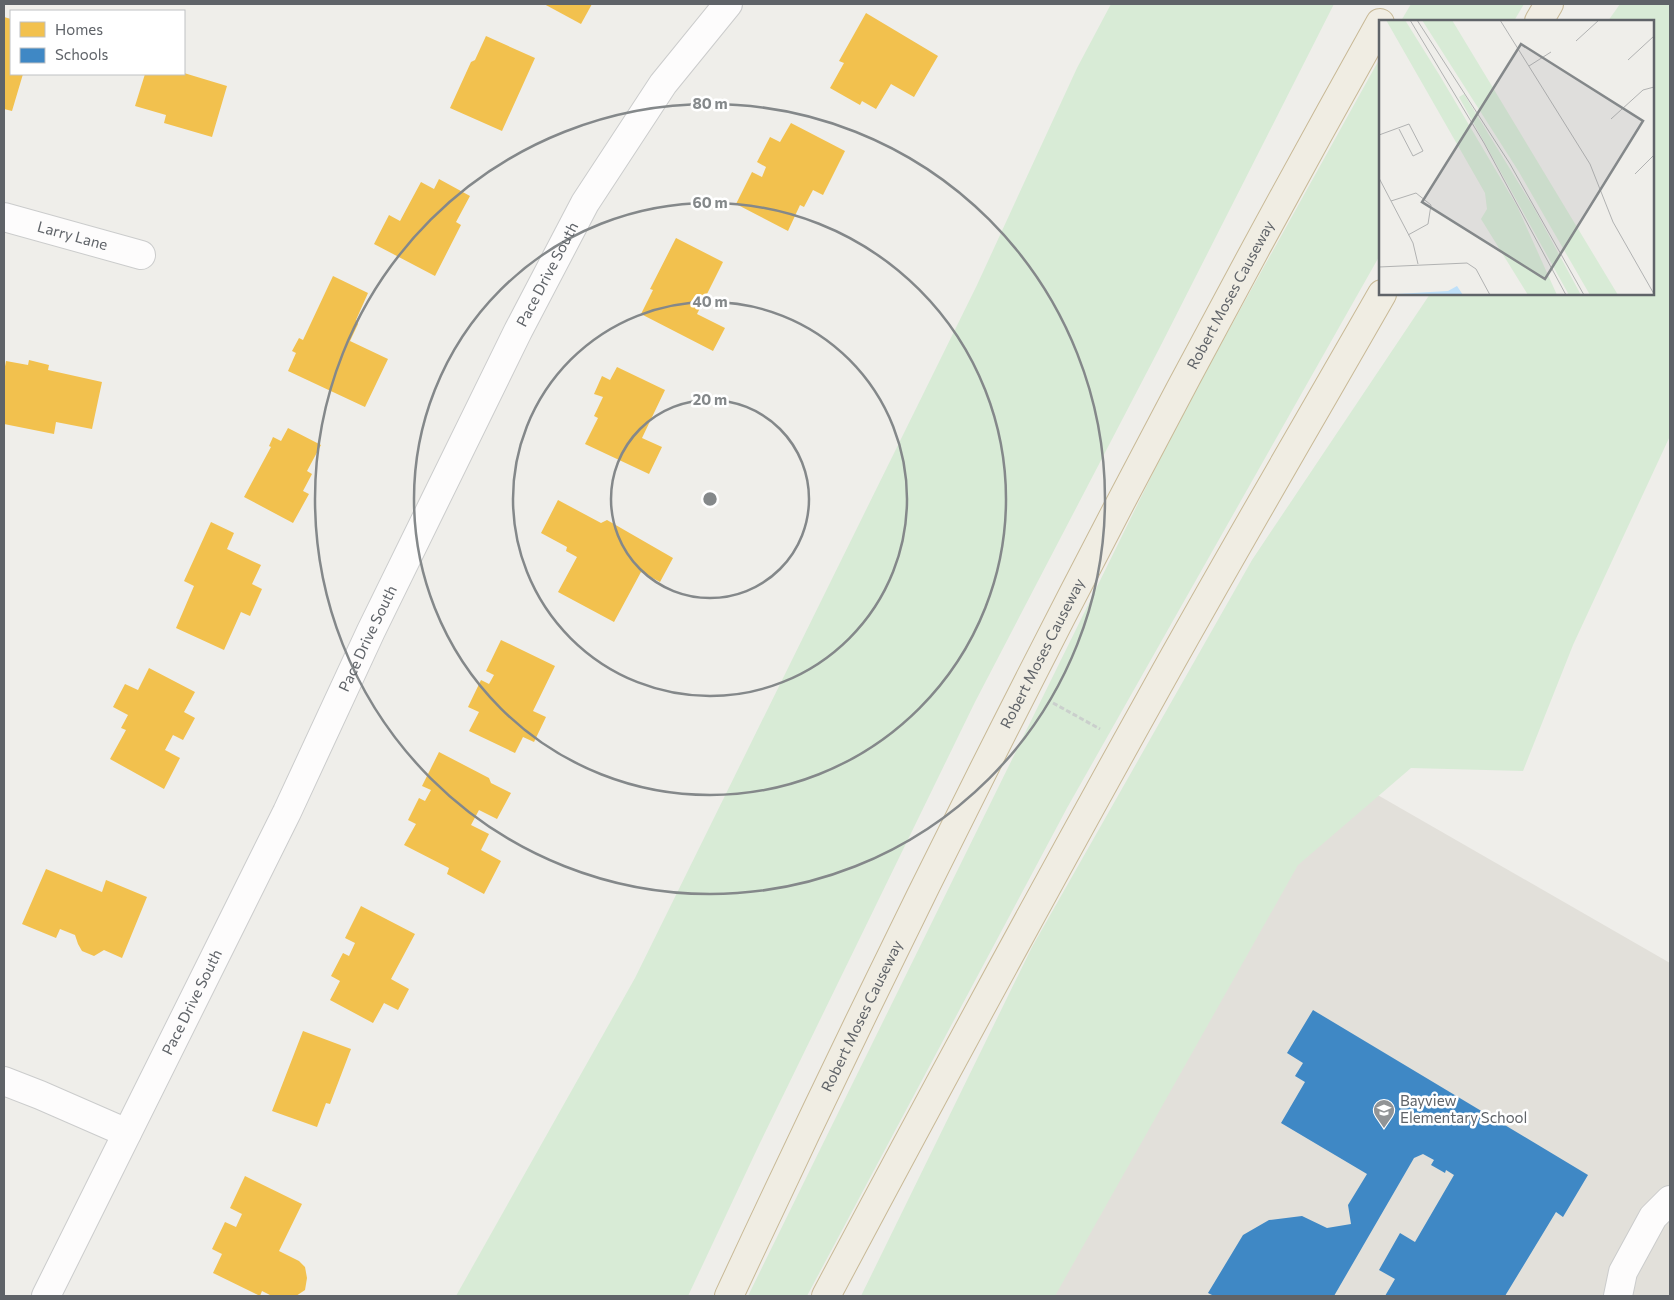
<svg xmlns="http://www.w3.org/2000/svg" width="1674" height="1300" font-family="Commissioner,sans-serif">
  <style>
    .education { fill: #e2e0da }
    .green { fill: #d8ebd6 }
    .homes { fill: #f2c14e }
    .schools { fill: #3f88c5 }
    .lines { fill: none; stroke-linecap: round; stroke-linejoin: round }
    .minor-casing { stroke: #cbcccc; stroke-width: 30 }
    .highway-casing { stroke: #c8b996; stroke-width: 30 }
    .path { stroke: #cacfcc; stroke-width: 3; stroke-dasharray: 5 2.5; stroke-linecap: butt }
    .minor { stroke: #fdfcfc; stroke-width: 28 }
    .highway { stroke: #f0ede3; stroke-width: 28 }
    .ring { fill: none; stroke: #84888a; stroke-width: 2.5 }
    .labels { text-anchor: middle; stroke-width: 5; stroke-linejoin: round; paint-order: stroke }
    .street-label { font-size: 15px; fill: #5f6368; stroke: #fff }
    .poi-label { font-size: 15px; fill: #5f6368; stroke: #fff; text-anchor: start }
    .inset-road { fill: none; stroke: #b1b2b2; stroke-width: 1 }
    .view { fill: #84888a; fill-opacity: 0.15; stroke: #84888a; stroke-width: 2.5 }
    .inset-edge { fill: none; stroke: #5f6368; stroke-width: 2.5 }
    .centre { fill: #84888a; stroke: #fff; stroke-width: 2.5 }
    .ring-label { font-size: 15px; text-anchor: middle; font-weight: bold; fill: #84888a; stroke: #fff; stroke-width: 5; stroke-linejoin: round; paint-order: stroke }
  </style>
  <rect width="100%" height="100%" fill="#efeeea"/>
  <path class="education" d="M 1315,759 L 1670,963 L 1670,1296 L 999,1296 Z"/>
  <g class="green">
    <path d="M 1111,4 L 1334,4 L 1159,349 L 975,702 L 759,1145 L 688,1296 L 456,1296 L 635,978 L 977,285 L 1077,68 Z"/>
    <path d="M 1411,4 L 1524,4 L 1514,21 L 1401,21 Z"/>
    <path d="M 1620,4 L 1670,4 L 1670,436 L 1573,645 L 1523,771 L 1411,768 L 1298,865 L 1055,1296 L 861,1296 L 1032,947 L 1252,560 L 1430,294 L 1653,294 L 1653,21 L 1608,21 Z"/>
    <path d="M 1380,58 L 1380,255 L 1067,808 L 807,1296 L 748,1296 L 1181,416 Z"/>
  </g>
  <g class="homes">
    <path d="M 544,4 L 592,4 L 581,24 Z"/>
    <path d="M 866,13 L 938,56 L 914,97 L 891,84 L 876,109 L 862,101 L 860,105 L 830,88 L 844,63 L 839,61 Z"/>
    <path d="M 4,17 L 11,19 L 11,74 L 23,74 L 12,111 L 4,109 Z"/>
    <path d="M 486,36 L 535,58 L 502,131 L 450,108 L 471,62 L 475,60 Z"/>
    <path d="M 184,73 L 227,86 L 212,137 L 164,123 L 166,115 L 135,106 L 145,74 Z"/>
    <path d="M 791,123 L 845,151 L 823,195 L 813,190 L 804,207 L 800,205 L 788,231 L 736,204 L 752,172 L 762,177 L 766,167 L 757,162 L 770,137 L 780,142 Z"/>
    <path d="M 439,179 L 470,196 L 456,222 L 461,225 L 435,276 L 374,244 L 389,215 L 400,221 L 421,182 L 434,189 Z"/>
    <path d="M 676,238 L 723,262 L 697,314 L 725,328 L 713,351 L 641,314 L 653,290 L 650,289 Z"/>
    <path d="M 333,276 L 368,293 L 356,320 L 358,324 L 350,341 L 388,359 L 365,407 L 288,371 L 296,353 L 292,351 L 299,338 L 303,340 Z"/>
    <path d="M 29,360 L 49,365 L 48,370 L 102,382 L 92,429 L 56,422 L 54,434 L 4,424 L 4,372 L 6,361 L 28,365 Z"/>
    <path d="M 617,367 L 665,390 L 642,438 L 662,447 L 649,474 L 585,444 L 598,418 L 594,416 L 603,397 L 594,394 L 602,376 L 610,380 Z"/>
    <path d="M 288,428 L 321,445 L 307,471 L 312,474 L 303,491 L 309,494 L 293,523 L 244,497 L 271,447 L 269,446 L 273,437 L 281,441 Z"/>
    <path d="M 558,500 L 601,523 L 607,520 L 673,558 L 660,582 L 641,572 L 614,622 L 558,592 L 577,557 L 566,551 L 567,547 L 541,533 Z"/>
    <path d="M 211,522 L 234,533 L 227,549 L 261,565 L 252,584 L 262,589 L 250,616 L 241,612 L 224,650 L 176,628 L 194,586 L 184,581 Z"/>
    <path d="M 501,640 L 555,666 L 533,711 L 546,717 L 534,742 L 523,737 L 515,753 L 469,731 L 479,712 L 468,707 L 481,680 L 489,684 L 494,675 L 486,671 Z"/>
    <path d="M 149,668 L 195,692 L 184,712 L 195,718 L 183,740 L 173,735 L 165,750 L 180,758 L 164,789 L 110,759 L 126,730 L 121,728 L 128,715 L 113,707 L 125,684 L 138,690 Z"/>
    <path d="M 439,752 L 489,778 L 491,783 L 511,793 L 497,819 L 479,810 L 471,825 L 489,834 L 481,850 L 501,861 L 484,894 L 447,874 L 449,868 L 404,845 L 416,824 L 408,820 L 419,798 L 425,801 L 431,790 L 422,786 Z"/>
    <path d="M 46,869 L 102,892 L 106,880 L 147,897 L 122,958 L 104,950 L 94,956 L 82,951 L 78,944 L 75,935 L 60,929 L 56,938 L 22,924 Z"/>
    <path d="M 361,906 L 415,934 L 391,979 L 409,989 L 398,1010 L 384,1003 L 373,1023 L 330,1000 L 340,981 L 331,976 L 343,953 L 349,956 L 355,943 L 345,938 Z"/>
    <path d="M 303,1031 L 351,1049 L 330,1104 L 326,1103 L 317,1127 L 272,1111 Z"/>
    <path d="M 245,1176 L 302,1204 L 279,1251 L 299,1261 L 305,1267 L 307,1278 L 305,1290 L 296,1296 L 272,1296 L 262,1291 L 260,1296 L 213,1273 L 222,1254 L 212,1249 L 225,1222 L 236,1227 L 242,1214 L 230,1208 Z"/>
  </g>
  <path class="schools" d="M 1313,1010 L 1588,1175 L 1563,1217 L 1556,1212 L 1505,1296 L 1385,1296 L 1395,1279 L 1379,1270 L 1400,1233 L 1415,1242 L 1454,1175 L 1446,1170 L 1445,1173 L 1431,1165 L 1434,1160 L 1423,1154 L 1414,1158 L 1334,1296 L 1214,1296 L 1208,1293 L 1243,1235 L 1269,1220 L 1302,1216 L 1327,1228 L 1351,1224 L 1348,1205 L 1367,1174 L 1281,1123 L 1305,1082 L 1295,1076 L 1303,1063 L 1287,1053 Z"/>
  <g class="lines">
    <g class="minor-casing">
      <g id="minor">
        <path id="s1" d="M 4,217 L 141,255"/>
        <path d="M 4,1081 L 40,1095 L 127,1133"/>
        <path id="s2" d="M 46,1296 L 287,812 L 371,631 L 518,331 L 585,203 L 663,84 L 728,4"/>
        <path d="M 1618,1296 L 1623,1272 L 1653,1217 L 1670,1200"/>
      </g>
    </g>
    <g class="highway-casing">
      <g id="highway">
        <path d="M 1539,21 L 1549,4"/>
        <path id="s3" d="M 729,1296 C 930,864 1147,439 1380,23"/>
        <path d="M 826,1296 C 934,1093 1044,890 1156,689 C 1230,556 1307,425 1382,294"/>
      </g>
    </g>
    <path class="path" d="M 1053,703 L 1100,729"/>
    <use href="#minor" class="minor"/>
    <use href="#highway" class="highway"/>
  </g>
  <g class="ring">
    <circle cx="710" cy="499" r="99"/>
    <circle cx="710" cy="499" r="197"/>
    <circle cx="710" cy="499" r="296"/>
    <circle cx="710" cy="499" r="395"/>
  </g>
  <defs>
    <g id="school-pin" transform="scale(1.125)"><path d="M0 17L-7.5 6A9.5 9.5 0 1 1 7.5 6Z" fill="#919496" stroke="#fff"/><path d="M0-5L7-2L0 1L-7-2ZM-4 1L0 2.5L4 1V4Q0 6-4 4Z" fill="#fff"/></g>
  </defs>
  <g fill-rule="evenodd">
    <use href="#school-pin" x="1384" y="1110"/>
  </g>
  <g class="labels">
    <g class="street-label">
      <text dy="5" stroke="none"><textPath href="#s1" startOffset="71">Larry Lane</textPath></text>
      <text dy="5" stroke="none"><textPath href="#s2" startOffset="1138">Pace Drive South</textPath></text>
      <text dy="5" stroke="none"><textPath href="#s3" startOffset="1120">Robert Moses Causeway</textPath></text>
      <text dy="5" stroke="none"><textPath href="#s2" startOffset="732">Pace Drive South</textPath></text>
      <text dy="5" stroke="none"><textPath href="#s3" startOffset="715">Robert Moses Causeway</textPath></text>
      <text dy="5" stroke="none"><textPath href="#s2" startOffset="328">Pace Drive South</textPath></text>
      <text dy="5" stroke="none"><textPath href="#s3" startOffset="310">Robert Moses Causeway</textPath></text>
    </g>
    <g class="poi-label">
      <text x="1400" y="1106">Bayview<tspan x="1400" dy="17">Elementary School</tspan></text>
    </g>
  </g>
  <g transform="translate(1379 20)">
    <rect width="275" height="275" fill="#efeeea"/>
    <path d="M 7,0 L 26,0 L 61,56 L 138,186 L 178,275 L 149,275 L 102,199 L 108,189 L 106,173 ZM 43,0 L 73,0 L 239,275 L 211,275 L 140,152 ZM 85,74 L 155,188 L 202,275 L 190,275 L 80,77 Z" fill="#d8ebd6"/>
    <path d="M 78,266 L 84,275 L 0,275 L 69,271 Z" fill="#bfe0f9"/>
    <path class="inset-road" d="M 31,0 L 105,123 L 187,275M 38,0 L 131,144 L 205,275M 121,0 L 211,144 L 234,202 L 275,274M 197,21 L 220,0M 249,40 L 275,16M 150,46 L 172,32M 232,99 L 264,70 L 275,67M 0,115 L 30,104 L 44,131 L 34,136 L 20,109M 256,154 L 275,135M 0,158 L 34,223 L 39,244M 12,181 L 37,173 L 52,185 L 49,204 L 29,215M 0,247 L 88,243 L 97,249 L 111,275"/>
    <path class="view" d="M 142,24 L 264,101 L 166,259 L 43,182 Z"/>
    <rect width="275" height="275" class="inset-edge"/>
  </g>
  <circle cx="710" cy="499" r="8" class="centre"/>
  <g class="ring-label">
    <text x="710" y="109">80 m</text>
    <text x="710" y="208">60 m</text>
    <text x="710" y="307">40 m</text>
    <text x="710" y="405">20 m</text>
  </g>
  <rect width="1674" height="1300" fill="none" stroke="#5f6368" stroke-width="10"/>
  <rect x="10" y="10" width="175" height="65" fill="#ffffff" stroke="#bfc1c3"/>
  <rect x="20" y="22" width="25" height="15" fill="#f2c14e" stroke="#bfc1c3"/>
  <text x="55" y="35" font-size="15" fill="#5f6368">Homes</text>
  <rect x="20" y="48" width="25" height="15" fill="#3f88c5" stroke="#bfc1c3"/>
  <text x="55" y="60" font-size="15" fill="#5f6368">Schools</text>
</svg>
